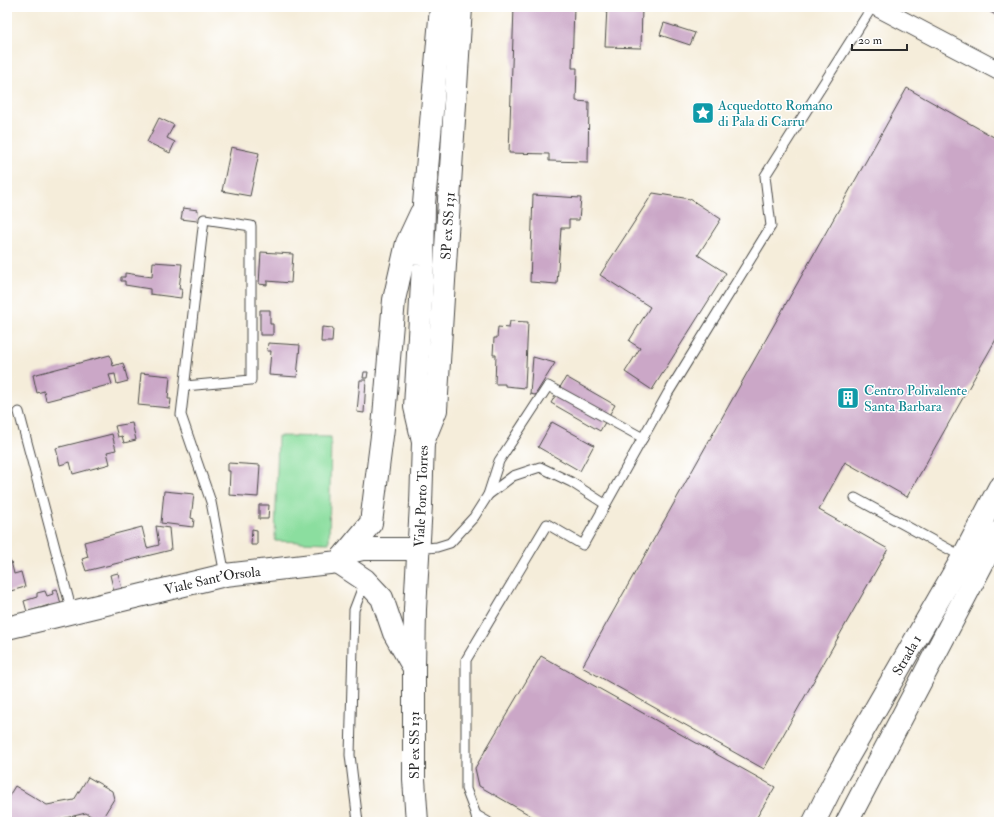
<svg xmlns="http://www.w3.org/2000/svg" width="1006" height="829" font-family="'IM FELL Double Pica',serif">
  <style>
    .green { fill: #8bde9f; stroke: #5b8465 }
    .building { fill: #cba7c7 }
    .lines { fill: none; stroke-linecap: round; stroke-linejoin: round }
    .service-casing { stroke: #494845; stroke-width: 11 }
    .minor-casing { stroke: #494845; stroke-width: 20 }
    .tertiary-casing { stroke: #494845; stroke-width: 24 }
    .primary-casing { stroke: #494845; stroke-width: 24 }
    .service { stroke: #fff; stroke-width: 9 }
    .minor { stroke: #fff; stroke-width: 18 }
    .tertiary { stroke: #fff; stroke-width: 22 }
    .primary { stroke: #fff; stroke-width: 22 }
    .labels { text-anchor: middle; stroke-width: 3; stroke-linejoin: round; paint-order: stroke }
    .culture-label { font-size: 14px; fill: #0d838f; stroke: #fff; text-anchor: start }
    .street-label { font-size: 14px; fill: #2b2b2b; stroke: #fff }
  </style>
  <rect width="100%" height="100%" fill="#fff"/>
  <filter id="ink" filterUnits="userSpaceOnUse"><feTurbulence type="fractalNoise" baseFrequency=".025" numOctaves="2"/><feDisplacementMap in="SourceGraphic" scale="8" xChannelSelector="R" yChannelSelector="G"/><feConvolveMatrix kernelMatrix="1 2 1 2 8 2 1 2 1" color-interpolation-filters="sRGB"/></filter>
  <filter id="wash" filterUnits="userSpaceOnUse"><feTurbulence type="fractalNoise" baseFrequency=".012" numOctaves="4" result="noise"/><feDisplacementMap in="SourceGraphic" scale="16" xChannelSelector="R" yChannelSelector="G"/><feGaussianBlur stdDeviation="0.9" result="paint"/><feColorMatrix in="noise" values="0 0 0 0 0 0 0 0 0 0 0 0 0 0 0 0 0 1.4 0 .05"/><feComposite in="paint" operator="in"/></filter>
  <g filter="url(#wash)">
    <rect width="100%" height="100%" fill="#f5edda"/>
    <path class="green" d="M 278,436 L 331,437 L 329,543 L 275,541 Z"/>
    <g id="blocks">
      <g class="building">
        <path d="M 514,7 L 574,7 L 572,68 L 577,68 L 576,101 L 589,102 L 588,162 L 549,161 L 549,154 L 509,153 Z"/>
        <path d="M 607,7 L 642,7 L 641,48 L 605,47 Z"/>
        <path d="M 982,7 L 999,7 L 999,17 Z"/>
        <path d="M 664,23 L 695,33 L 690,45 L 660,35 Z"/>
        <path d="M 907,88 L 999,140 L 999,334 L 907,497 L 845,462 L 819,510 L 888,549 L 764,769 L 582,667 Z"/>
        <path d="M 159,118 L 174,125 L 167,138 L 175,142 L 170,153 L 147,142 Z"/>
        <path d="M 231,147 L 259,153 L 250,196 L 222,191 Z"/>
        <path d="M 653,193 L 690,199 L 721,219 L 698,255 L 726,273 L 652,390 L 625,372 L 640,348 L 629,341 L 650,307 L 600,275 Z"/>
        <path d="M 533,195 L 581,198 L 579,220 L 569,220 L 569,228 L 561,228 L 557,284 L 530,282 Z"/>
        <path d="M 183,208 L 198,210 L 197,221 L 181,219 Z"/>
        <path d="M 261,252 L 293,254 L 291,283 L 267,281 L 267,285 L 259,284 Z"/>
        <path d="M 153,262 L 182,264 L 179,289 L 182,289 L 181,298 L 150,294 L 150,289 L 125,285 L 125,281 L 121,281 L 121,277 L 125,277 L 125,273 L 152,277 Z"/>
        <path d="M 260,310 L 270,310 L 270,324 L 273,324 L 273,335 L 260,335 Z"/>
        <path d="M 510,321 L 528,322 L 525,388 L 505,386 L 505,384 L 495,384 L 496,355 L 493,355 L 494,338 L 497,338 L 498,327 L 509,328 Z"/>
        <path d="M 322,327 L 333,328 L 332,342 L 321,342 Z"/>
        <path d="M 268,343 L 300,345 L 297,377 L 269,375 L 271,351 L 267,351 Z"/>
        <path d="M 110,355 L 113,366 L 123,363 L 128,381 L 117,384 L 115,374 L 109,375 L 112,384 L 46,401 L 44,391 L 37,393 L 33,375 Z"/>
        <path d="M 533,357 L 555,363 L 535,395 L 530,394 Z"/>
        <path d="M 364,372 L 368,372 L 367,378 L 363,378 Z"/>
        <path d="M 141,373 L 170,376 L 168,399 L 171,399 L 170,408 L 138,405 Z"/>
        <path d="M 566,377 L 615,405 L 600,431 L 551,403 Z"/>
        <path d="M 360,380 L 366,380 L 364,413 L 357,412 Z"/>
        <path d="M 552,422 L 594,445 L 580,471 L 538,447 Z"/>
        <path d="M 132,423 L 136,440 L 124,443 L 122,436 L 118,437 L 115,426 Z"/>
        <path d="M 112,434 L 116,450 L 107,452 L 110,464 L 73,474 L 70,462 L 60,465 L 56,448 Z"/>
        <path d="M 228,463 L 260,465 L 258,497 L 229,495 L 230,471 L 228,471 Z"/>
        <path d="M 164,491 L 194,494 L 191,518 L 194,519 L 193,527 L 161,523 Z"/>
        <path d="M 259,505 L 269,505 L 268,519 L 259,519 Z"/>
        <path d="M 156,526 L 169,528 L 171,550 L 86,571 L 82,559 L 88,557 L 84,542 L 142,527 L 147,548 L 159,545 Z"/>
        <path d="M 252,529 L 257,530 L 257,545 L 251,545 Z"/>
        <path d="M 11,561 L 14,574 L 21,572 L 25,587 L 7,592 L 7,562 Z"/>
        <path d="M 118,573 L 122,589 L 114,591 L 110,575 Z"/>
        <path d="M 57,589 L 61,604 L 50,607 L 49,605 L 27,612 L 24,601 L 37,597 L 37,593 L 45,591 L 47,596 L 53,594 L 52,590 Z"/>
        <path d="M 541,656 L 775,787 L 754,822 L 542,822 L 479,786 L 475,768 Z"/>
        <path d="M 88,777 L 112,791 L 114,799 L 100,822 L 86,813 L 49,822 L 7,822 L 7,799 L 15,786 L 47,805 L 74,800 Z"/>
      </g>
    </g>
  </g>
  <g filter="url(#ink)">
    <use href="#blocks" fill-opacity="0" stroke="#494845" stroke-width="1"/>
    <g class="lines">
      <g class="service-casing">
        <g id="service">
          <path d="M 185,386 L 251,380 L 251,226 L 204,219 L 181,415 L 211,502 L 225,575"/>
          <path d="M 19,412 L 72,612"/>
          <path d="M 488,495 L 499,461 L 548,386 L 643,438"/>
          <path d="M 855,498 L 963,557"/>
          <path d="M 418,549 L 437,547 L 450,543 L 474,517 L 488,495 L 513,476 L 540,467 L 571,482 L 605,504"/>
          <path d="M 476,815 L 488,822"/>
          <path d="M 358,822 L 350,755 L 354,610 L 365,581"/>
          <path d="M 477,822 L 476,815 L 466,789 L 466,660 L 547,524 L 583,545 L 668,393 L 771,226 L 765,176 L 872,7"/>
        </g>
      </g>
      <g class="minor-casing">
        <path id="minor" d="M 877,7 L 999,71"/>
      </g>
      <g class="tertiary-casing">
        <g id="tertiary">
          <path id="s1" d="M 7,628 L 225,575 L 338,562 L 346,553 L 362,549 L 418,549"/>
          <path id="s2" d="M 814,822 L 838,774 L 963,557 L 999,488"/>
          <path d="M 847,822 L 999,532"/>
        </g>
      </g>
      <g class="primary-casing">
        <g id="primary">
          <path id="s3" d="M 423,442 L 436,410 L 461,7"/>
          <path d="M 346,553 L 371,523 L 383,428 L 394,300 L 407,243 L 421,213"/>
          <path d="M 338,562 L 365,580 L 382,598 L 394,633 L 414,668"/>
          <path id="s4" d="M 417,822 L 414,779 L 414,668 L 415,609 L 421,504 L 423,442 L 415,407 L 423,265 L 424,204 L 441,7"/>
        </g>
      </g>
      <use href="#service" class="service"/>
      <use href="#minor" class="minor"/>
      <use href="#tertiary" class="tertiary"/>
      <use href="#primary" class="primary"/>
    </g>
  </g>
  <defs>
    <g id="sight-square" transform="scale(1.15)"><rect x="-9" y="-9" width="18" height="18" rx="4" fill="#0f9aa8" stroke="#fff"/><path d="M0-6L1.8-2.2L6-1.7L2.9 1.2L3.7 5.4L0 3.3L-3.7 5.4L-2.9 1.2L-6-1.7L-1.8-2.2Z" fill="#fff"/></g>
    <g id="building-square" transform="scale(1.15)"><rect x="-9" y="-9" width="18" height="18" rx="4" fill="#0f9aa8" stroke="#fff"/><path d="M-4-6H4V6H1V3H-1V6H-4ZM-2.5-4.3h1.7v1.8h-1.7ZM.8-4.3h1.7v1.8H.8ZM-2.5-1h1.7V.8h-1.7ZM.8-1h1.7V.8H.8Z" fill="#fff"/></g>
  </defs>
  <g fill-rule="evenodd">
    <use href="#sight-square" x="703" y="113"/>
    <use href="#building-square" x="848" y="398"/>
  </g>
  <g class="labels">
    <g class="culture-label">
      <text x="718" y="110">Acquedotto Romano<tspan x="718" dy="16">di Pala di Carru</tspan></text>
      <text x="864" y="395">Centro Polivalente<tspan x="864" dy="16">Santa Barbara</tspan></text>
    </g>
    <g class="street-label">
      <text dy="5" stroke="none"><textPath href="#s3" startOffset="219">SP ex SS 131</textPath></text>
      <text dy="5" stroke="none"><textPath href="#s4" startOffset="326">Viale Porto Torres</textPath></text>
      <text dy="5" stroke="none"><textPath href="#s1" startOffset="211">Viale Sant'Orsola</textPath></text>
      <text dy="5" stroke="none"><textPath href="#s2" startOffset="191">Strada 1</textPath></text>
      <text transform="translate(414 745) rotate(-90)" y="5">SP ex SS 131</text>
    </g>
  </g>
  <rect width="1006" height="829" fill="none" stroke="#fff" stroke-width="24"/>
  <path d="M852 44v6h55v-6" fill="none" stroke="#2b2b2b" stroke-width="2"/>
  <text x="858" y="44" font-size="12" fill="#2b2b2b" stroke="#ffffff" stroke-width="3" paint-order="stroke">20 m</text>
</svg>
